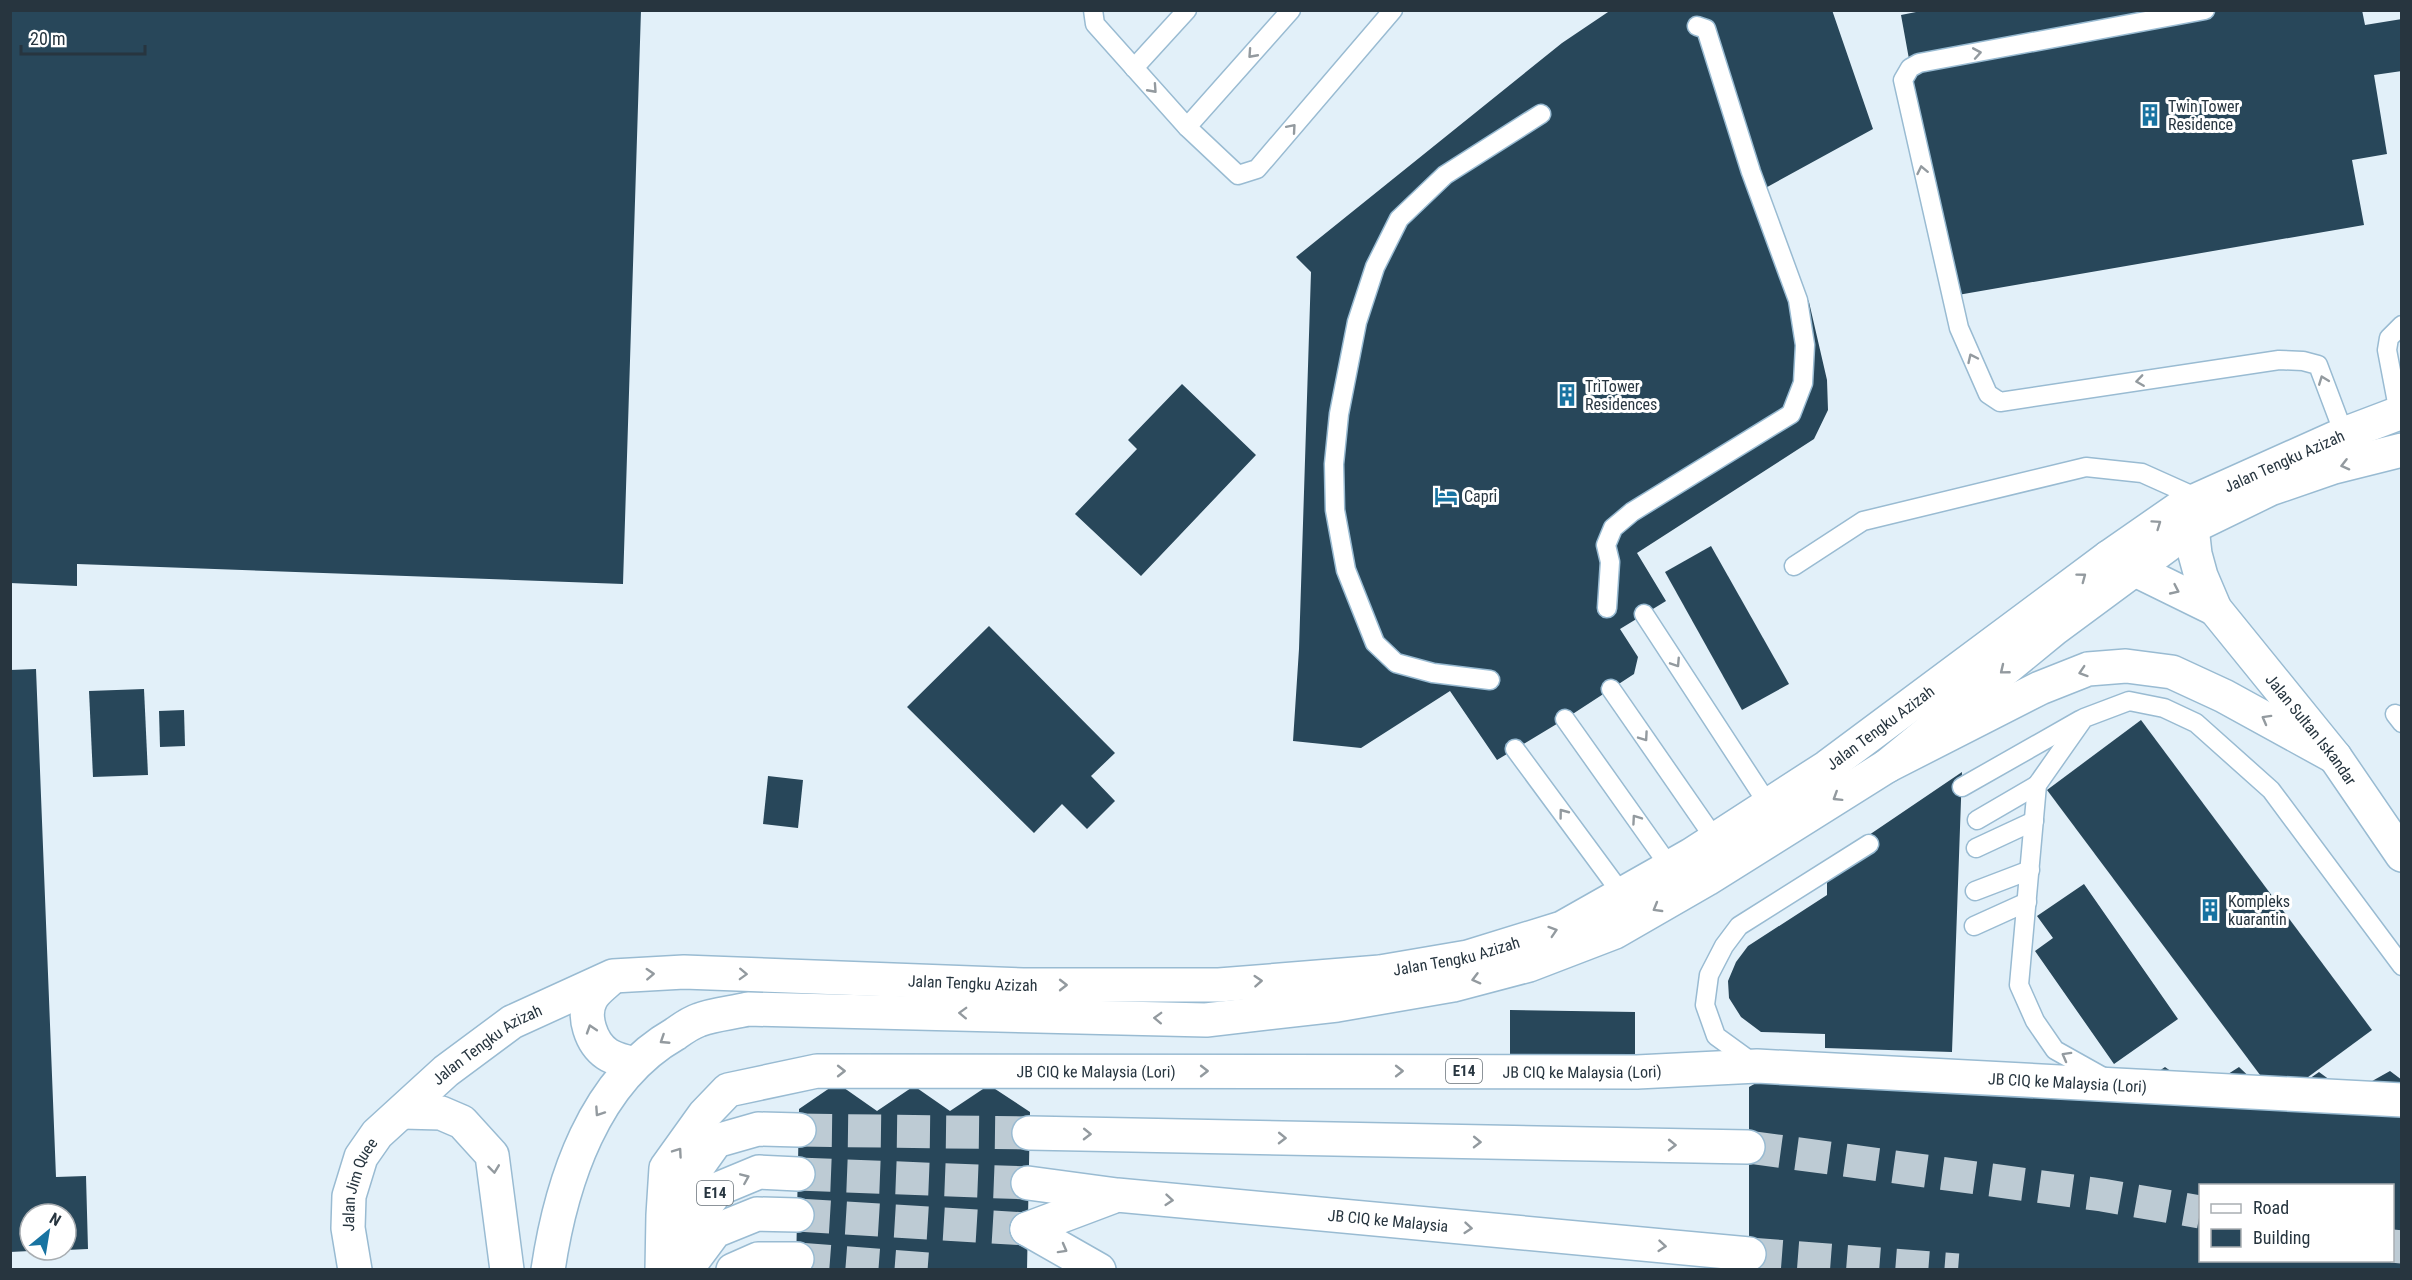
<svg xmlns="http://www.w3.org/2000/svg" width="2412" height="1280" font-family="'Roboto Condensed',sans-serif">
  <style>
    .building { fill: #28475a; fill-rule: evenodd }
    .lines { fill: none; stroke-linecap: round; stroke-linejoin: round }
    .trunk-tunnel { stroke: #bdcbd4; stroke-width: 33; stroke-dasharray: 33 16; stroke-linecap: butt }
    .service-casing { stroke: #99bbd2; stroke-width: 21 }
    .secondary-casing { stroke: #99bbd2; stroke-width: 36 }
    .primary-casing { stroke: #99bbd2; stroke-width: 36 }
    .trunk-casing { stroke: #99bbd2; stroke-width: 36 }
    .service { stroke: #fff; stroke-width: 18 }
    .secondary { stroke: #fff; stroke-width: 33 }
    .primary { stroke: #fff; stroke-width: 33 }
    .trunk { stroke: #fff; stroke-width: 33 }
    .oneway { stroke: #939a9f }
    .labels { text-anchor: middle; stroke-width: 6; stroke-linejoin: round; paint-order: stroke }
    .shield { fill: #fff; stroke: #687279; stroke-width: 1.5 }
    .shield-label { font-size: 15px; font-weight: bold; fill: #27353f }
    .poi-label { font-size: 16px; fill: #27353f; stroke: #fff; text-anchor: start }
    .street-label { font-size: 16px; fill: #27353f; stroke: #fff }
  </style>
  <rect width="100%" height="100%" fill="#e2f0f9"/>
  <g class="building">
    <path d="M 10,10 L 641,10 L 623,584 L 77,564 L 77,586 L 10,583 Z"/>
    <path d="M 1611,10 L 1832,10 L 1873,129 L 1760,191 L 1809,302 L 1827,380 L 1828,410 L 1814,439 L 1637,553 L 1666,601 L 1620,629 L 1638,657 L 1634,674 L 1565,719 L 1497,760 L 1450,691 L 1361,748 L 1293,741 L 1299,649 L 1311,272 L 1296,257 L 1562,43 Z"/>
    <path d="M 1926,10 L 2362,10 L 2365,25 L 2402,19 L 2402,71 L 2374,75 L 2387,154 L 2352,160 L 2364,225 L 1952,296 L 1901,15 Z"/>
    <path d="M 1182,384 L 1256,455 L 1141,576 L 1075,514 L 1137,449 L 1128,440 Z"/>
    <path d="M 1711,546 L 1789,684 L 1742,710 L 1665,572 Z"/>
    <path d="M 989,626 L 1115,753 L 1091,776 L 1115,801 L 1087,829 L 1062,804 L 1034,833 L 907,707 Z"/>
    <path d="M 36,669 L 56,1177 L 86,1176 L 88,1249 L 66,1250 L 66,1214 L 30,1214 L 30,1251 L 10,1252 L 10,670 Z"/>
    <path d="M 144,689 L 148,775 L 93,777 L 89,691 Z"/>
    <path d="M 184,710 L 185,746 L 160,747 L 159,711 Z"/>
    <path d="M 2141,720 L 2372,1030 L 2278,1099 L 2047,790 Z"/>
    <path d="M 1962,772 L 1952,1052 L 1825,1048 L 1825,1034 L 1761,1032 L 1741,1017 L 1729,998 L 1728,981 L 1736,962 L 1748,946 L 1827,895 L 1827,879 L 1869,854 L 1869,835 Z"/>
    <path d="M 768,776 L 803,780 L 798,828 L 763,824 Z"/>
    <path d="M 2084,884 L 2178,1019 L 2114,1064 L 2035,951 L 2053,938 L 2037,916 Z"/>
    <path d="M 1510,1010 L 1635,1012 L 1635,1062 L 1510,1060 Z"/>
    <path d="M 2165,1067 L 2200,1092 L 2239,1067 L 2276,1102 L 2319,1072 L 2349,1094 L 2390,1071 L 2402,1080 L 2402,1270 L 1749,1270 L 1749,1087 L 1772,1074 L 2125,1094 ZM 2200,1186 L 2392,1186 L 2392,1260 L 2200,1260 Z"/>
    <path d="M 837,1083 L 877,1111 L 914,1086 L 950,1111 L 989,1085 L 1030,1112 L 1027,1270 L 796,1270 L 799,1109 Z"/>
  </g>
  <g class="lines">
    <g class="trunk-tunnel">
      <path d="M 799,1130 L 1029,1133"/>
      <path d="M 1748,1147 L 2102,1195 L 2200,1212"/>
      <path d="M 798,1174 L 1028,1183"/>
      <path d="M 797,1215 L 1027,1229"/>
      <path d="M 2392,1246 L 2402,1247"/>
      <path d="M 1749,1254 L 1958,1270"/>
      <path d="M 797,1259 L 940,1270"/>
    </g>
    <g class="service-casing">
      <g id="service">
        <path d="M 1093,10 L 1095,24 L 1187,127 L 1238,175 L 1257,169 L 1393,10"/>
        <path d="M 2205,10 L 1919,63 L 1910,68 L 1903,80 L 1959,328 L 1988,394 L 2000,402 L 2279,360 L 2303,361 L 2318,365 L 2344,434"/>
        <path d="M 1134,68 L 1187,10"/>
        <path d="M 1187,127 L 1291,10"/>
        <path d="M 2399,413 L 2387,350 L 2389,338 L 2402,325"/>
        <path d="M 1794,566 L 1863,521 L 2086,467 L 2142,473 L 2200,499"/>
        <path d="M 1607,608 L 1610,562 L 1606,545 L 1613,528 L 1632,512 L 1791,414 L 1803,383 L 1805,345 L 1798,300 L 1751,172 L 1706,29 L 1697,26"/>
        <path d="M 1644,614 L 1768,804"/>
        <path d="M 1490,680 L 1433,673 L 1396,663 L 1375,643 L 1346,570 L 1335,510 L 1334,464 L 1339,414 L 1357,322 L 1375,267 L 1399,219 L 1445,175 L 1541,114"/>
        <path d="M 1611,689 L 1715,839"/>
        <path d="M 2395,714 L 2402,723"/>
        <path d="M 1565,719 L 1670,867"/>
        <path d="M 1515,749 L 1622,894"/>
        <path d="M 1962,787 L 2080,720"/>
        <path d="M 1977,820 L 2037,785"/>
        <path d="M 1976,848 L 2034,821"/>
        <path d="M 1975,891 L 2030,870"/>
        <path d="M 1974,926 L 2027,902"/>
        <path d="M 1756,1065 L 1716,1036 L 1705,1005 L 1709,975 L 1724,946 L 1739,926 L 1869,844"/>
        <path d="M 2105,1078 L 2055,1050 L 2035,1021 L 2019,985 L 2037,785 L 2084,718 L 2129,701 L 2164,708 L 2196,723 L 2271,790 L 2402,966"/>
      </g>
    </g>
    <g class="secondary-casing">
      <g id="secondary">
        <path d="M 610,979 C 604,985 595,991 591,999 C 582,1016 591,1043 607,1054 C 614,1059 625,1061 633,1064"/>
        <path d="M 403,1112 L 441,1113 L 462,1122 L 492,1155 L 507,1270"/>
        <path id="s1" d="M 355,1270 L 348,1228 L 349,1196 L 361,1157 L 377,1134 L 446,1071 L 512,1022 L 613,976 L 684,972 L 1023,985 L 1219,985 L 1380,972 L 1468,957 L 1562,928 L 1691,855 L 1827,767 L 2109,557 L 2181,507 L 2344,434 L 2402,412"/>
        <path d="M 548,1270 C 561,1182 594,1080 675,1034 C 682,1029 690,1023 699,1020 C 714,1014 732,1013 748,1009 L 1206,1020 L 1337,1005 L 1453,985 L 1529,965 L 1615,932 L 1707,879 L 1887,766 L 2054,629 L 2192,527 L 2270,489 L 2334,467 L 2402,450"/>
      </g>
    </g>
    <g class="primary-casing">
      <g id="primary">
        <path id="s2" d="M 2192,527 L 2195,554 L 2201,576 L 2215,609 L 2335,757 L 2402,855"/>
        <path d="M 2109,557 L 2215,609"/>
        <path d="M 1887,766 L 2040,688 L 2088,669 L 2126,666 L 2172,672 L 2224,696 L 2335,757"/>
      </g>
    </g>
    <g class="trunk-casing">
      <g id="trunk">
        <path d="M 1029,1133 L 1748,1147"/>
        <path id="s3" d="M 1028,1183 L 1117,1195 L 1749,1254"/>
        <path d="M 664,1214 L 716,1141 L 758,1129 L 799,1130"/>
        <path d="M 1027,1229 L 1112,1197"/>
        <path d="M 1027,1229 L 1099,1270"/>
        <path id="s4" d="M 662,1270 L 663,1215 L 666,1168 L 704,1115 L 728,1090 L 817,1071 L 1637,1072 L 1757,1066 L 2402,1100"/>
        <path d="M 673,1270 L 690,1226 L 718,1189 L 759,1172 L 798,1174"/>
        <path d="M 686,1270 L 715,1231 L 757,1214 L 797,1215"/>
        <path d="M 733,1270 L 758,1259 L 797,1259"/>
      </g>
    </g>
    <use href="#service" class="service"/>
    <use href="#secondary" class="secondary"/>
    <use href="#primary" class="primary"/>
    <use href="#trunk" class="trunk"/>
  </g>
  <defs><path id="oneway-chevron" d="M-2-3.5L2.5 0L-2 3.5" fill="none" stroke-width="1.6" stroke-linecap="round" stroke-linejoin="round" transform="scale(1.5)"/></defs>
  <g class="oneway">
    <use href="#oneway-chevron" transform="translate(1977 53) rotate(-10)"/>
    <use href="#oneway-chevron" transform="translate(1252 54) rotate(132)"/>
    <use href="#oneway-chevron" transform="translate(1153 89) rotate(48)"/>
    <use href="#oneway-chevron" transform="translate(1292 128) rotate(-49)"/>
    <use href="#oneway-chevron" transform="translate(1922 170) rotate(-102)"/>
    <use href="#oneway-chevron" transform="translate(1972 358) rotate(-115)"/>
    <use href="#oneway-chevron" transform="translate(2323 380) rotate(-111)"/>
    <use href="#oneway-chevron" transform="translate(2140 381) rotate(172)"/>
    <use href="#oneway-chevron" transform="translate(2345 465) rotate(166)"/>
    <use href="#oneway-chevron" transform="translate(2157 524) rotate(-35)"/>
    <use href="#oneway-chevron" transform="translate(2082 577) rotate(-37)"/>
    <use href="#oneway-chevron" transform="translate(2175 590) rotate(25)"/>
    <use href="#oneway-chevron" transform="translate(1676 663) rotate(57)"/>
    <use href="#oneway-chevron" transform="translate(2004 670) rotate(141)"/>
    <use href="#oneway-chevron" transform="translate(2083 672) rotate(162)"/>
    <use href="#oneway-chevron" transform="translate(2266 719) rotate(-151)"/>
    <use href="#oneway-chevron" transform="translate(1644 737) rotate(55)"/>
    <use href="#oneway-chevron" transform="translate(1837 797) rotate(148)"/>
    <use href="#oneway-chevron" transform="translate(1563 813) rotate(-127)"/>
    <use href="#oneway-chevron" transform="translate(1636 819) rotate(-125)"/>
    <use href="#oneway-chevron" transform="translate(1657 908) rotate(150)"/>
    <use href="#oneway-chevron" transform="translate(1553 931) rotate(-18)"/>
    <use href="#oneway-chevron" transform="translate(650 974) rotate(-3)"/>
    <use href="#oneway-chevron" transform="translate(743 974) rotate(2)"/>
    <use href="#oneway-chevron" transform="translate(1476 979) rotate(165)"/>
    <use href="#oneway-chevron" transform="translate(1258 981) rotate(-4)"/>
    <use href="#oneway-chevron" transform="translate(1063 985)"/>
    <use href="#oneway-chevron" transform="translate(963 1013) rotate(-178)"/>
    <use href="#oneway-chevron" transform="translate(1158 1018) rotate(-178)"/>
    <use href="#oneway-chevron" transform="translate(591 1029) rotate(-108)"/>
    <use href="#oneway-chevron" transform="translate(664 1040) rotate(147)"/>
    <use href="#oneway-chevron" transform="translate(2066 1056) rotate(-151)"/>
    <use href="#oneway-chevron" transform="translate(841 1071)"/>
    <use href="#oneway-chevron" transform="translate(1204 1071)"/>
    <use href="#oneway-chevron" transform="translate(1399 1071)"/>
    <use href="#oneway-chevron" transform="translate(599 1112) rotate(124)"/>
    <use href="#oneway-chevron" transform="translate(1087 1134) rotate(1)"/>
    <use href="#oneway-chevron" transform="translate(1282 1138) rotate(1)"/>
    <use href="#oneway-chevron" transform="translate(1477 1142) rotate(1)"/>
    <use href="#oneway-chevron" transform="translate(1672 1145) rotate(1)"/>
    <use href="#oneway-chevron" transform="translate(678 1152) rotate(-55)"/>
    <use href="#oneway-chevron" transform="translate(494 1169) rotate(83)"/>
    <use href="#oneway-chevron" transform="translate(745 1178) rotate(-23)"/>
    <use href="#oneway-chevron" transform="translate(1169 1200) rotate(5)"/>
    <use href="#oneway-chevron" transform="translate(1468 1228) rotate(5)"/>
    <use href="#oneway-chevron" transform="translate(1662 1246) rotate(5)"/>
    <use href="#oneway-chevron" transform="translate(1063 1249) rotate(29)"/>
  </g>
  <defs>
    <g id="building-bare" transform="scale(1.8)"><path d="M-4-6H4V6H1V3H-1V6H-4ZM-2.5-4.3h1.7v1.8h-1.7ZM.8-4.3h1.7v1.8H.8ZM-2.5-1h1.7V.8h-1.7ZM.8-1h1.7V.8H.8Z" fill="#1873a1" stroke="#fff" stroke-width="2.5" paint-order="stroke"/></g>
    <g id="hotel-bare" transform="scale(1.8)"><path d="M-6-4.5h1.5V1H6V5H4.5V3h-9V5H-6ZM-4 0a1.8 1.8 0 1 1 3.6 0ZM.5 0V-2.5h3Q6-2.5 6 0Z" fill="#1873a1" stroke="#fff" stroke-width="2.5" paint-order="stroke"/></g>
  </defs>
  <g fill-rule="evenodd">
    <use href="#building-bare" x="2150" y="115"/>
    <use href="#building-bare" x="1567" y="395"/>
    <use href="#hotel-bare" x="1446" y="496"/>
    <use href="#building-bare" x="2210" y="910"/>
  </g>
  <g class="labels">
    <g class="shield">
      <rect x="1446" y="1059" width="36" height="24" rx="4.5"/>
      <rect x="697" y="1181" width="36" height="24" rx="4.5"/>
    </g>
    <g class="shield-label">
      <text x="1464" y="1076">E14</text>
      <text x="715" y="1198">E14</text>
    </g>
    <g class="poi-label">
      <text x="2168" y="112">Twin Tower<tspan x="2168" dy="18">Residence</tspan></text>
      <text x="1585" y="392">TriTower<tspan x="1585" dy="18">Residences</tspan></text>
      <text x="1464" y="502">Capri</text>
      <text x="2228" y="907">Kompleks<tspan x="2228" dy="18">kuarantin</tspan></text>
    </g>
    <g class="street-label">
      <text dy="6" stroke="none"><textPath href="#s1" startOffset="2248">Jalan Tengku Azizah</textPath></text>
      <text dy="6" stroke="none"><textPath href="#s1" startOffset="1762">Jalan Tengku Azizah</textPath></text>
      <text dy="6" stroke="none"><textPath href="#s2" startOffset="240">Jalan Sultan Iskandar</textPath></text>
      <text dy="6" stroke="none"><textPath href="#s1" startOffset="1276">Jalan Tengku Azizah</textPath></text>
      <text dy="6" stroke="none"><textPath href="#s1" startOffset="790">Jalan Tengku Azizah</textPath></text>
      <text dy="6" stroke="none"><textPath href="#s1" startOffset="286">Jalan Tengku Azizah</textPath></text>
      <text dy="6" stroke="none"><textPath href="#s4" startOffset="572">JB CIQ ke Malaysia (Lori)</textPath></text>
      <text dy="6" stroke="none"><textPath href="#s4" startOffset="1058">JB CIQ ke Malaysia (Lori)</textPath></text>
      <text dy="6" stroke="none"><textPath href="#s4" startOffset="1544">JB CIQ ke Malaysia (Lori)</textPath></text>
      <text dy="6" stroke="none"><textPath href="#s1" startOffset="88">Jalan Jim Quee</textPath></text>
      <text dy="6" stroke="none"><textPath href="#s3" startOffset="362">JB CIQ ke Malaysia</textPath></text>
    </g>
  </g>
  <rect width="2412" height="1280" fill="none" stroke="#27353f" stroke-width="24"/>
  <rect x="2199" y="1184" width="195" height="78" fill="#ffffff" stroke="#a9aeb2" stroke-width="1.5"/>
  <rect x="2211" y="1204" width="30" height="9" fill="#ffffff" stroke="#a9aeb2" stroke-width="1.5"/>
  <text x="2253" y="1214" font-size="18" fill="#27353f">Road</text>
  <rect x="2211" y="1229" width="30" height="18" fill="#28475a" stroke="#a9aeb2" stroke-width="1.5"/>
  <text x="2253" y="1244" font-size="18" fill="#27353f">Building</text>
  <g transform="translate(48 1232) rotate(30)"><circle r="28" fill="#ffffff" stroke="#a9aeb2" stroke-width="1.5"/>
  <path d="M0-4.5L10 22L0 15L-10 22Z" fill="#1873a1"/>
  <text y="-9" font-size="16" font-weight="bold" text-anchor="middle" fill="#27353f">N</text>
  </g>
  <path d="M21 45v9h124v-9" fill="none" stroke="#27353f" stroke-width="3"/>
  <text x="30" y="45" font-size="18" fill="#27353f" stroke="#ffffff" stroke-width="4.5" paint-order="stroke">20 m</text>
</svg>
